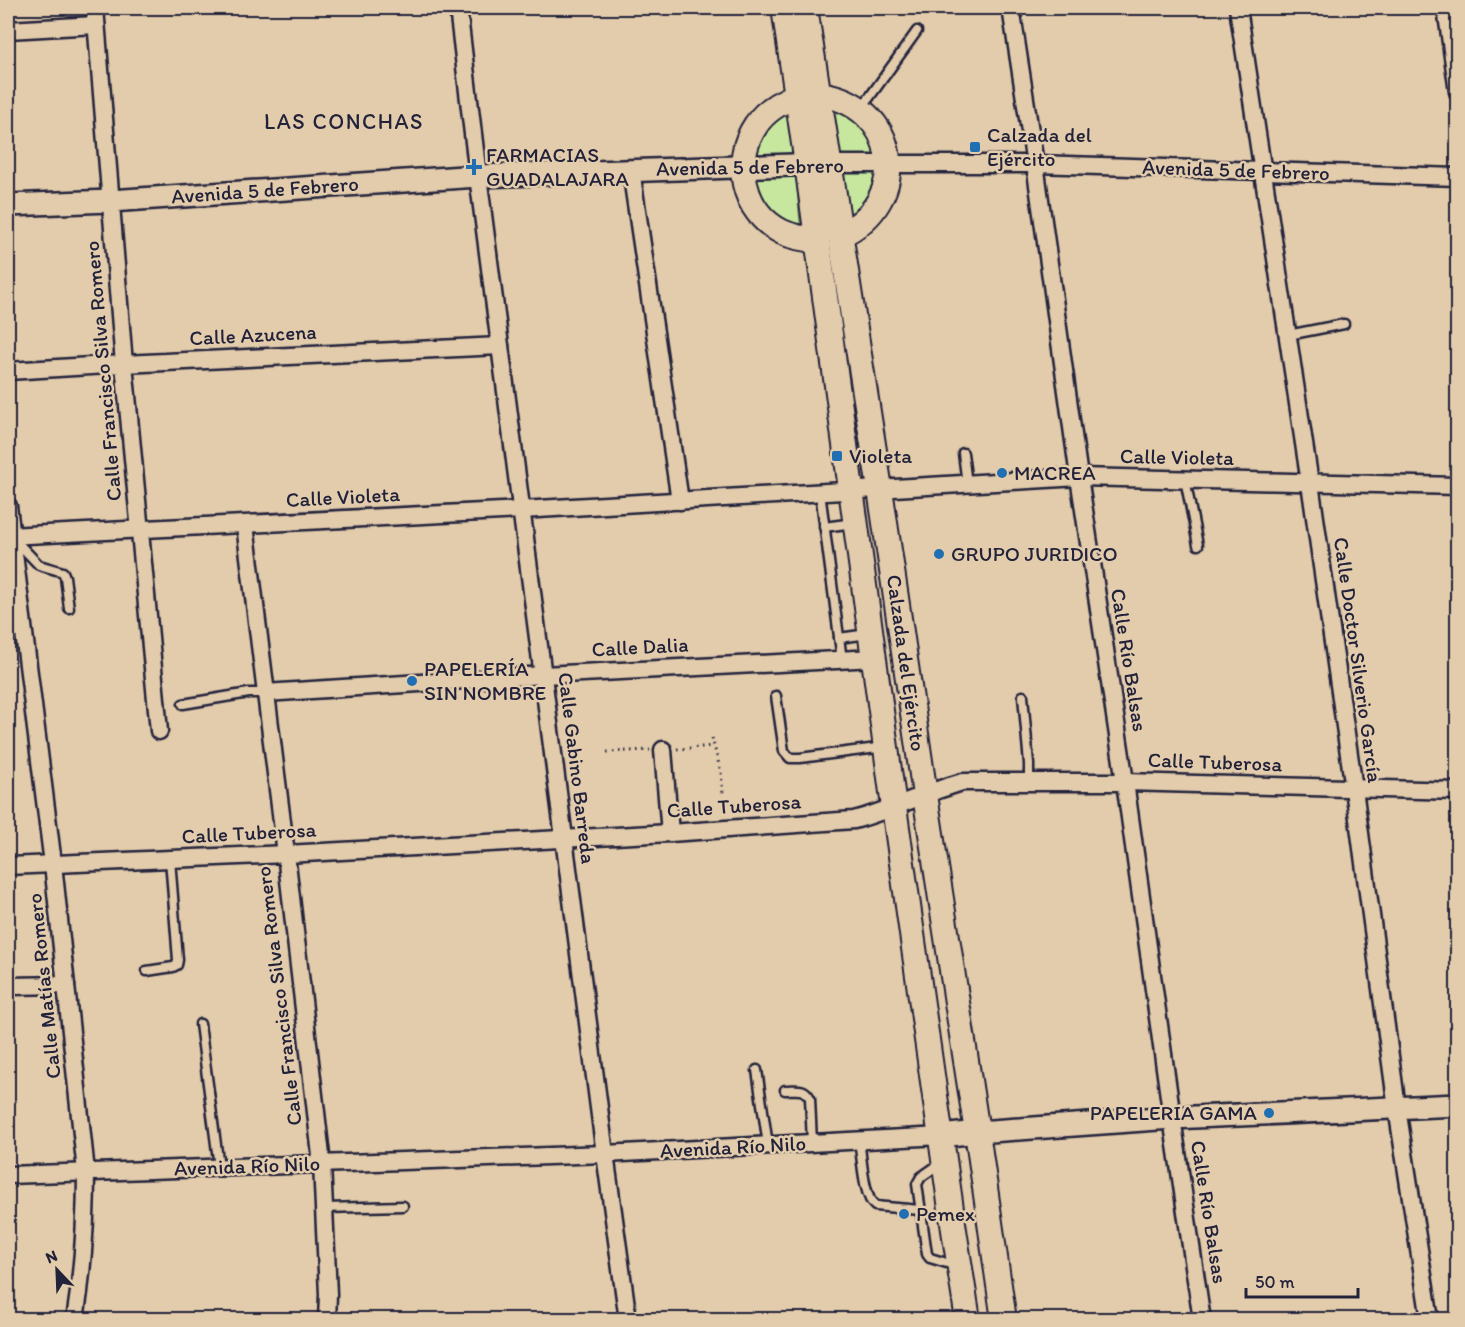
<svg xmlns="http://www.w3.org/2000/svg" width="1465" height="1327" font-family="Itim,sans-serif">
  <style>
    .green { fill: #c8e79e; stroke: #75846c; stroke-width: 1.5 }
    .lines { fill: none; stroke-linecap: round; stroke-linejoin: round }
    .service-casing { stroke: #22223b; stroke-width: 13 }
    .minor-casing { stroke: #22223b; stroke-width: 21 }
    .tertiary-casing { stroke: #22223b; stroke-width: 26 }
    .secondary-casing { stroke: #22223b; stroke-width: 28 }
    .path { stroke: #22223b; stroke-width: 3; stroke-dasharray: 1.5 4.5; stroke-linecap: butt }
    .service { stroke: #e3ccac; stroke-width: 8 }
    .minor { stroke: #e3ccac; stroke-width: 16 }
    .tertiary { stroke: #e3ccac; stroke-width: 21 }
    .secondary { stroke: #e3ccac; stroke-width: 24 }
    .poi-dot { fill: #1f6fb2; stroke: #e3ccac; stroke-width: 2 }
    .labels { text-anchor: middle; stroke-width: 5; stroke-linejoin: round; paint-order: stroke }
    .poi-label { font-size: 21px; fill: #22223b; stroke: #e3ccac; text-anchor: start }
    .street-label { font-size: 21px; fill: #22223b; stroke: #e3ccac }
    .neighbourhood-label { font-size: 22px; letter-spacing: 1.5px; fill: #22223b; stroke: #e3ccac }
  </style>
  <rect width="100%" height="100%" fill="#e3ccac"/>
  <filter id="ink" filterUnits="userSpaceOnUse"><feTurbulence type="fractalNoise" baseFrequency=".0167" numOctaves="2"/><feDisplacementMap in="SourceGraphic" scale="12" xChannelSelector="R" yChannelSelector="G"/><feConvolveMatrix kernelMatrix="1 2 1 2 8 2 1 2 1" color-interpolation-filters="sRGB"/></filter>
  <g filter="url(#ink)">
    <g class="green">
      <path d="M 788,103 L 795,161 L 747,164 L 748,146 Z"/>
      <path d="M 833,105 L 867,125 L 877,157 L 831,159 Z"/>
      <path d="M 796,173 L 801,234 L 778,227 L 749,176 Z"/>
      <path d="M 835,173 L 886,173 L 842,230 Z"/>
    </g>
    <g class="lines">
      <g class="service-casing">
        <g id="service">
          <path d="M 861,109 L 917,31"/>
          <path d="M 1288,335 L 1344,324"/>
          <path d="M 963,453 L 967,484"/>
          <path d="M 1185,479 L 1198,545"/>
          <path d="M 820,492 L 842,660"/>
          <path d="M 824,527 L 854,523"/>
          <path d="M 14,539 L 39,565 L 63,572 L 65,577 L 69,608"/>
          <path d="M 839,638 L 868,634"/>
          <path d="M 776,696 L 784,751 L 790,758 L 800,758 L 885,747"/>
          <path d="M 1023,696 L 1029,764 L 1029,782"/>
          <path d="M 183,704 L 249,693 L 265,693"/>
          <path d="M 147,971 L 173,967 L 177,965 L 178,960 L 170,859"/>
          <path d="M 200,1024 L 219,1167"/>
          <path d="M 757,1070 L 768,1145"/>
          <path d="M 785,1090 C 797,1090 804,1087 810,1098 L 812,1143"/>
          <path d="M 859,1140 C 862,1156 863,1197 875,1206 L 920,1210"/>
          <path d="M 941,1163 L 921,1177 L 917,1184 L 927,1254 L 930,1258 L 957,1266"/>
          <path d="M 324,1208 L 403,1206"/>
        </g>
      </g>
      <g class="minor-casing">
        <g id="minor">
          <path d="M 95,8 L 124,364 L 159,731"/>
          <path d="M 458,8 L 478,176 L 605,1154 L 628,1320"/>
          <path d="M 1011,8 L 1035,164 L 1079,477 L 1125,782 L 1172,1118 L 1202,1320"/>
          <path d="M 1238,8 L 1310,483 L 1354,789 L 1397,1108 L 1430,1320"/>
          <path d="M 1446,8 L 1458,92"/>
          <path d="M 8,30 L 96,25"/>
          <path d="M 828,164 L 1035,164 L 1458,177"/>
          <path d="M 631,170 L 680,501"/>
          <path d="M 8,371 L 124,364 L 500,346"/>
          <path d="M 8,506 L 53,864 L 86,1172 C 86,1221 83,1270 75,1320"/>
          <path d="M 245,525 L 286,854 L 322,1164 L 328,1294 L 327,1320"/>
          <path d="M 8,536 L 521,510 L 1079,477 L 1458,486"/>
          <path d="M 265,693 L 543,675 L 875,658"/>
          <path d="M 663,750 L 670,833"/>
          <path d="M 8,866 L 286,854 L 670,833 L 854,820 C 892,810 925,792 963,782 L 1125,782 L 1458,791"/>
          <path d="M 8,986 L 66,985"/>
          <path d="M 8,1175 L 605,1154 L 941,1136"/>
        </g>
      </g>
      <g class="tertiary-casing">
        <g id="tertiary">
          <path d="M 8,205 L 110,201 L 478,176 L 822,164"/>
          <path d="M 941,1136 L 977,1132 L 1172,1118 L 1458,1105"/>
        </g>
      </g>
      <g class="secondary-casing">
        <g id="secondary">
          <path d="M 784,8 L 807,164 L 894,807 L 954,1230 L 968,1320"/>
          <path d="M 805,8 L 880,489 L 925,795 L 977,1132 L 1004,1320"/>
          <path d="M 818,94 C 900,103 914,202 840,235"/>
          <path d="M 796,96 C 780,102 765,111 756,125 C 732,160 742,212 782,232 C 793,237 805,239 817,240"/>
        </g>
      </g>
      <g class="path">
        <path d="M 712,738 L 721,772 L 723,794"/>
        <path d="M 677,749 L 713,746"/>
        <path d="M 607,752 L 650,750"/>
      </g>
      <use href="#service" class="service"/>
      <use href="#minor" class="minor"/>
      <use href="#tertiary" class="tertiary"/>
      <use href="#secondary" class="secondary"/>
    </g>
  </g>
  <g class="poi-dot">
    <rect x="969" y="141" width="12" height="12" rx="3"/>
    <path d="M471 158h6v6h6v6h-6v6h-6v-6h-6v-6h6z"/>
    <rect x="831" y="450" width="12" height="12" rx="3"/>
    <circle cx="1002" cy="473" r="6"/>
    <circle cx="939" cy="554" r="6"/>
    <circle cx="412" cy="681" r="6"/>
    <circle cx="1269" cy="1113" r="6"/>
    <circle cx="904" cy="1214" r="6"/>
  </g>
  <g class="labels">
    <g class="poi-label">
      <text x="987" y="142">Calzada del<tspan x="987" dy="24">Ejército</tspan></text>
      <text x="486" y="162">FARMACIAS<tspan x="486" dy="24">GUADALAJARA</tspan></text>
      <text x="849" y="463">Violeta</text>
      <text x="1014" y="480">MACREA</text>
      <text x="951" y="561">GRUPO JURIDICO</text>
      <text x="424" y="676">PAPELERÍA<tspan x="424" dy="24">SIN NOMBRE</tspan></text>
      <text x="1257" y="1120" text-anchor="end">PAPELERIA GAMA</text>
      <text x="916" y="1221">Pemex</text>
    </g>
    <g class="street-label">
      <text transform="translate(750 167) rotate(-1)" y="7">Avenida 5 de Febrero</text>
      <text transform="translate(1236 170) rotate(2)" y="7">Avenida 5 de Febrero</text>
      <text transform="translate(265 190) rotate(-4)" y="7">Avenida 5 de Febrero</text>
      <text transform="translate(253 335) rotate(-3)" y="7">Calle Azucena</text>
      <text transform="translate(103 371) rotate(-95)" y="7">Calle Francisco Silva Romero</text>
      <text transform="translate(1177 457) rotate(1)" y="7">Calle Violeta</text>
      <text transform="translate(343 497) rotate(-3)" y="7">Calle Violeta</text>
      <text transform="translate(640 647) rotate(-3)" y="7">Calle Dalia</text>
      <text transform="translate(1129 660) rotate(81)" y="7">Calle Río Balsas</text>
      <text transform="translate(1358 660) rotate(82)" y="7">Calle Doctor Silverio García</text>
      <text transform="translate(906 663) rotate(82)" y="7">Calzada del Ejército</text>
      <text transform="translate(1215 762) rotate(2)" y="7">Calle Tuberosa</text>
      <text transform="translate(577 768) rotate(83)" y="7">Calle Gabino Barreda</text>
      <text transform="translate(734 806) rotate(-4)" y="7">Calle Tuberosa</text>
      <text transform="translate(249 833) rotate(-3)" y="7">Calle Tuberosa</text>
      <text transform="translate(44 986) rotate(-96)" y="7">Calle Matías Romero</text>
      <text transform="translate(279 996) rotate(-97)" y="7">Calle Francisco Silva Romero</text>
      <text transform="translate(733 1147) rotate(-3)" y="7">Avenida Río Nilo</text>
      <text transform="translate(247 1166) rotate(-2)" y="7">Avenida Río Nilo</text>
      <text transform="translate(1209 1212) rotate(81)" y="7">Calle Río Balsas</text>
    </g>
    <g class="neighbourhood-label">
      <text x="344" y="129">LAS CONCHAS</text>
    </g>
  </g>
  <rect width="1465" height="1327" fill="none" stroke="#e3ccac" stroke-width="30"/>
  <rect x="15" y="15" width="1435" height="1297" fill="none" stroke="#22223b" stroke-width="2" filter="url(#ink)"/>
  <g transform="translate(57 1270) rotate(337)" stroke="#e3ccac" stroke-width="4.5" paint-order="stroke">
  <path d="M0-4.5L10 22L0 15L-10 22Z" fill="#22223b"/>
  <text y="-9" font-size="16" font-weight="bold" text-anchor="middle" fill="#22223b">N</text>
  </g>
  <path d="M1246 1288v9h112v-9" fill="none" stroke="#22223b" stroke-width="3"/>
  <text x="1255" y="1288" font-size="18" fill="#22223b" stroke="#e3ccac" stroke-width="4.5" paint-order="stroke">50 m</text>
</svg>
